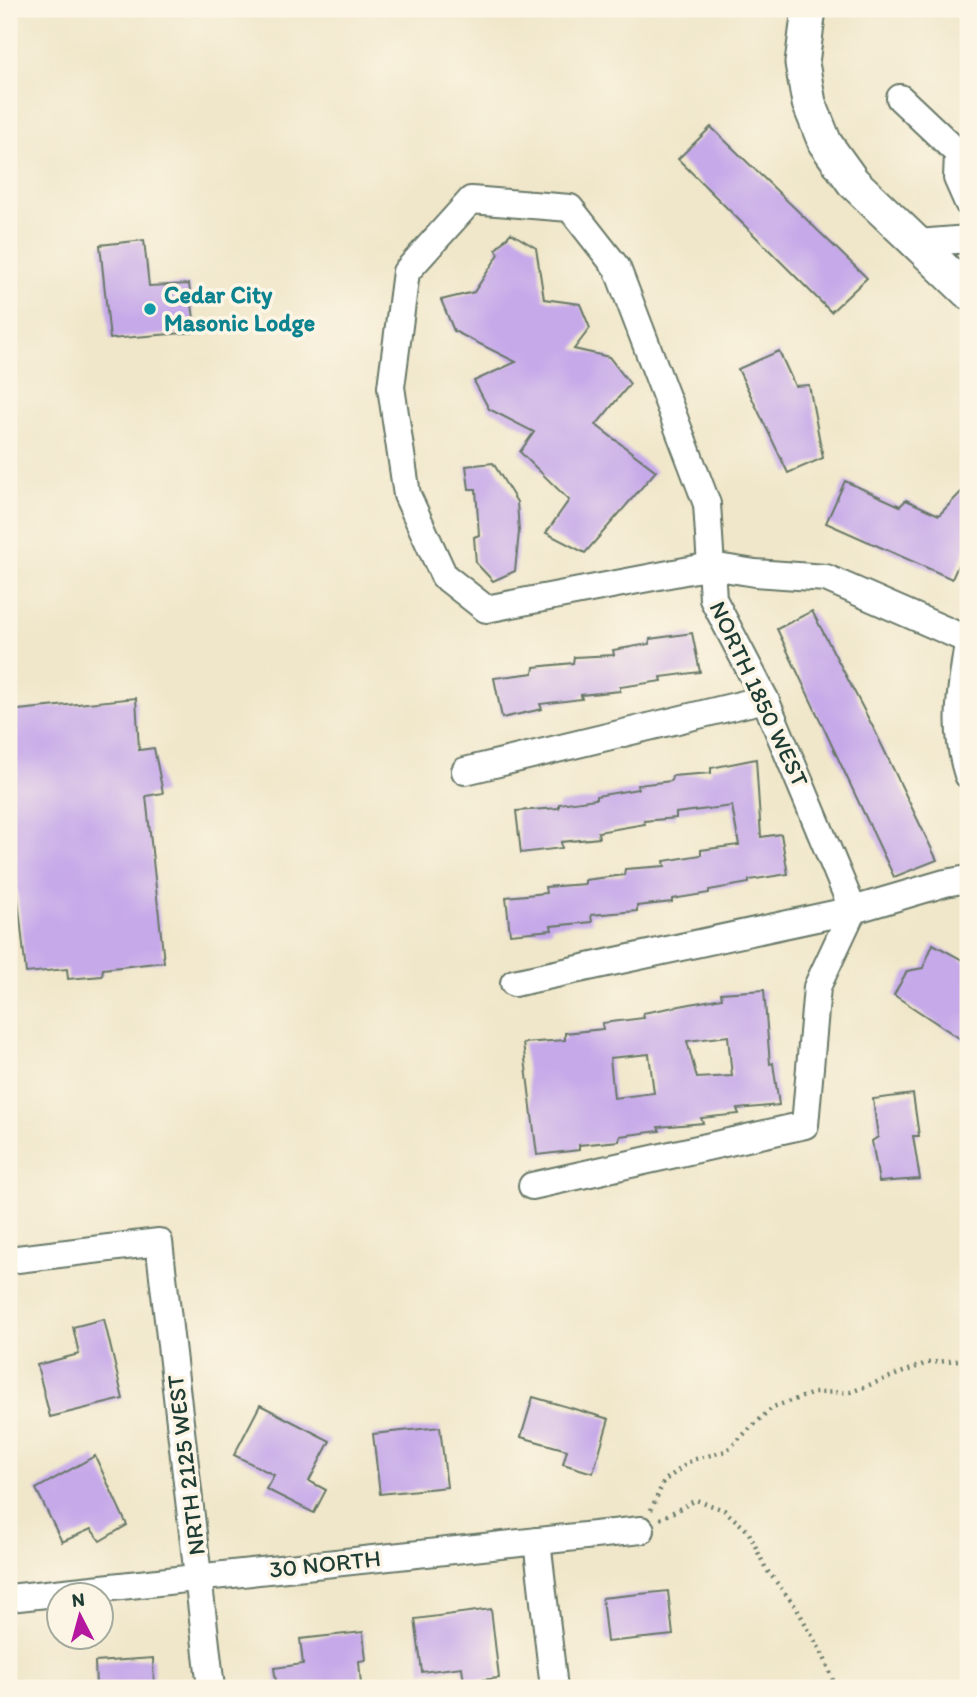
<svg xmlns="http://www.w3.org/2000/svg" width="977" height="1697" font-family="Itim,sans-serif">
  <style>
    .building { fill: #c6a9e9; fill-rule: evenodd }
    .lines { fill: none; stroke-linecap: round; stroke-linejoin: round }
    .minor-casing { stroke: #687868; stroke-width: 30 }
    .major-casing { stroke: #687868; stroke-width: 37 }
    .path { stroke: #687868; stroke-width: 4.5; stroke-dasharray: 2 5; stroke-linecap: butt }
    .minor { stroke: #fff; stroke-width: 26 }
    .major { stroke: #fff; stroke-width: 33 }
    .culture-dot { fill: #0f9aa8; stroke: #fcf5e5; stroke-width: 2.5 }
    .labels { text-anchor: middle; stroke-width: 7; stroke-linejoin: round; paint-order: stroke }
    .culture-label { font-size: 24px; font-weight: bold; fill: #0d838f; stroke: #fcf5e5; text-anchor: start }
    .street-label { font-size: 24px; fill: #1f3d34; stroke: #fcf5e5 }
  </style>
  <rect width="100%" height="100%" fill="#fcf5e5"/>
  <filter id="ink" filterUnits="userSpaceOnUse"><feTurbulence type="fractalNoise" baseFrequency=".0143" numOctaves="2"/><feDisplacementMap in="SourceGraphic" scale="14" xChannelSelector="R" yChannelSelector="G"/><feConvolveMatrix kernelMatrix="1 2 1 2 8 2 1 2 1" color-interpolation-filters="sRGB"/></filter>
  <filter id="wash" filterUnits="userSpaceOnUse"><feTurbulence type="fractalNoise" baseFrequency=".00686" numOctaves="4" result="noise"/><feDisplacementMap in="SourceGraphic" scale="28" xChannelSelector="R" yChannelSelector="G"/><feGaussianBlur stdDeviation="1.57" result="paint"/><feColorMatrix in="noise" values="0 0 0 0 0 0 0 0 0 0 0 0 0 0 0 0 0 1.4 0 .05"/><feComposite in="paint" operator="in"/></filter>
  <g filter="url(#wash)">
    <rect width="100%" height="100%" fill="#f0e7ca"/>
    <g id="blocks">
      <g class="building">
        <path d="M 711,127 L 867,278 L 831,312 L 678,159 Z"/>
        <path d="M 511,233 L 536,248 L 544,299 L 580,304 L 590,328 L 574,349 L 609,357 L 630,384 L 596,425 L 656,471 L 585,553 L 546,533 L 569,500 L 520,452 L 534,432 L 489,409 L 474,381 L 516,362 L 454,331 L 441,300 L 474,292 L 499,254 L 496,249 Z"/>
        <path d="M 144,240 L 149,286 L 189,284 L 196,332 L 110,339 L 100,245 Z"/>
        <path d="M 779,351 L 795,386 L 809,385 L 823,458 L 788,473 L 738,369 Z"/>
        <path d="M 493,463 L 517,502 L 519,532 L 515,571 L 493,581 L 476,563 L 474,537 L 479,535 L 476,489 L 469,489 L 466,466 Z"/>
        <path d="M 845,481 L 900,506 L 906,500 L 939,515 L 968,485 L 968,543 L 952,579 L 826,523 Z"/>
        <path d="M 812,611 L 875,731 L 937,860 L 894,877 L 777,629 Z"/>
        <path d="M 692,633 L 700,672 L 661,677 L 662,681 L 620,687 L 620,691 L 581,695 L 582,699 L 540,704 L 542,709 L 502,718 L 494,678 L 533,673 L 534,667 L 573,663 L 574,657 L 614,655 L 613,650 L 649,644 L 650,639 Z"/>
        <path d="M 136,698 L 139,750 L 154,748 L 163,793 L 146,796 L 164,962 L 103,969 L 102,976 L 68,979 L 67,969 L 26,973 L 9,816 L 9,711 Z"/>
        <path d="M 756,759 L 761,837 L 781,834 L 788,874 L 749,880 L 749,883 L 709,890 L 709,893 L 672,899 L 672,902 L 637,906 L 637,911 L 591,915 L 592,922 L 551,926 L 552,930 L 510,934 L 506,897 L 546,893 L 545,887 L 585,884 L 585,880 L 624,875 L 625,869 L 665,866 L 664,861 L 701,855 L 701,850 L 739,845 L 732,806 L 676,813 L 676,818 L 644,821 L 645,824 L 598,832 L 599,838 L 561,842 L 562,848 L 521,853 L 516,811 L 559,808 L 559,804 L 596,799 L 596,796 L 638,789 L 637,785 L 671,781 L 672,776 L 711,773 L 711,768 Z"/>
        <path d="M 933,944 L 968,963 L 968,1044 L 894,995 L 907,971 L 923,968 Z"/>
        <path d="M 764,990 L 770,1064 L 773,1063 L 779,1105 L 737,1109 L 739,1114 L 701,1118 L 703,1123 L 658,1127 L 660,1131 L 620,1136 L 619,1141 L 579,1145 L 579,1150 L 537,1155 L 523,1043 L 565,1040 L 565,1033 L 603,1029 L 602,1023 L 644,1018 L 643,1013 L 722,998 L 721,993 ZM 728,1036 L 732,1076 L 697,1078 L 687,1041 ZM 649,1054 L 654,1093 L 614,1098 L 610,1058 Z"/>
        <path d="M 913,1094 L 919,1136 L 913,1136 L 920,1179 L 879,1182 L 872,1141 L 878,1137 L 873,1099 Z"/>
        <path d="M 104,1319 L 123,1399 L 50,1417 L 37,1365 L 79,1354 L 73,1327 Z"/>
        <path d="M 533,1397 L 609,1419 L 593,1473 L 563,1464 L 567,1450 L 521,1437 Z"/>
        <path d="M 260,1405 L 330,1441 L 309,1481 L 326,1490 L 314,1513 L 266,1489 L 274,1475 L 234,1455 Z"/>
        <path d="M 440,1427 L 447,1487 L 380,1494 L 373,1434 Z"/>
        <path d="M 95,1456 L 127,1525 L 100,1541 L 91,1529 L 62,1542 L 36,1489 Z"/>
        <path d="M 668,1591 L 673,1635 L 607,1642 L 602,1598 Z"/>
        <path d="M 491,1609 L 499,1678 L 464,1682 L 462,1667 L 422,1672 L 415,1619 Z"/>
        <path d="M 363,1632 L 366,1660 L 359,1661 L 361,1685 L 331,1688 L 277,1688 L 274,1668 L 303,1664 L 300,1639 Z"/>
        <path d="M 153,1658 L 154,1688 L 96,1688 L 95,1662 Z"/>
      </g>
    </g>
  </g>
  <g filter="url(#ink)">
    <use href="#blocks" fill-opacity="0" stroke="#687868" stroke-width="2"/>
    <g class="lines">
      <g class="minor-casing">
        <g id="minor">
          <path d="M 900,98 L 958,153 L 957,178 L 968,203"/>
          <path d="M 918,243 L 968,239"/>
          <path d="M 968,644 C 961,690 953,729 968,775"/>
          <path d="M 465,771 L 765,699"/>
          <path d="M 514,983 L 853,910 L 945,883 L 968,879"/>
          <path d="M 532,1186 L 805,1125 L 817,987 L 853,910 L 765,699 L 713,599 L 707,504 L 617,268 L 570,208 L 471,200 L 406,272 L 391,387 L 407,495 L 444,576 L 486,609 L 711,566 L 755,573 L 826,578 L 968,640"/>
          <path d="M 9,1260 L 159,1242 L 211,1688"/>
          <path d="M 537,1541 L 554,1688"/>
          <path d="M 9,1598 L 641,1530"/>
        </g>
      </g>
      <g class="major-casing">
        <path id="major" d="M 809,9 L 802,63 L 809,103 L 825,143 L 853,182 L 968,292"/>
      </g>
      <g class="path">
        <path d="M 651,1510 L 664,1481 L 692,1460 L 726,1451 L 773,1407 L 814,1393 L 851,1392 L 927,1363 L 968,1359"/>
        <path d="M 660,1519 L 696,1500 L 724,1510 L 748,1531 L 766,1569 L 796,1607 L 824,1657 L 836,1688"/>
      </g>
      <use href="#minor" class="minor"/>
      <use href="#major" class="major"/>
    </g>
  </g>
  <circle class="culture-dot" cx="150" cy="309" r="7"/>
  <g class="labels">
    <g class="culture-label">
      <text x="164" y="303">Cedar City<tspan x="164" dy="28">Masonic Lodge</tspan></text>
    </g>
    <g class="street-label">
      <text transform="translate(759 694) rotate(65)" y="8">NORTH 1850 WEST</text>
      <text transform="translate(186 1465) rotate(-97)" y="8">NRTH 2125 WEST</text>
      <text transform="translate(325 1564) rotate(-6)" y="8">30 NORTH</text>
    </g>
  </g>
  <rect width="977" height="1697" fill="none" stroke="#fcf5e5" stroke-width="35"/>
  <g transform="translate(80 1616) rotate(354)"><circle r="33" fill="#fcf5e5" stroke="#a4ab9e" stroke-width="2"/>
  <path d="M0-5L12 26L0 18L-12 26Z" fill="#b5179e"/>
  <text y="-10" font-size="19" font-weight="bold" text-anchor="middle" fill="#1f3d34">N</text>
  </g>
</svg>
